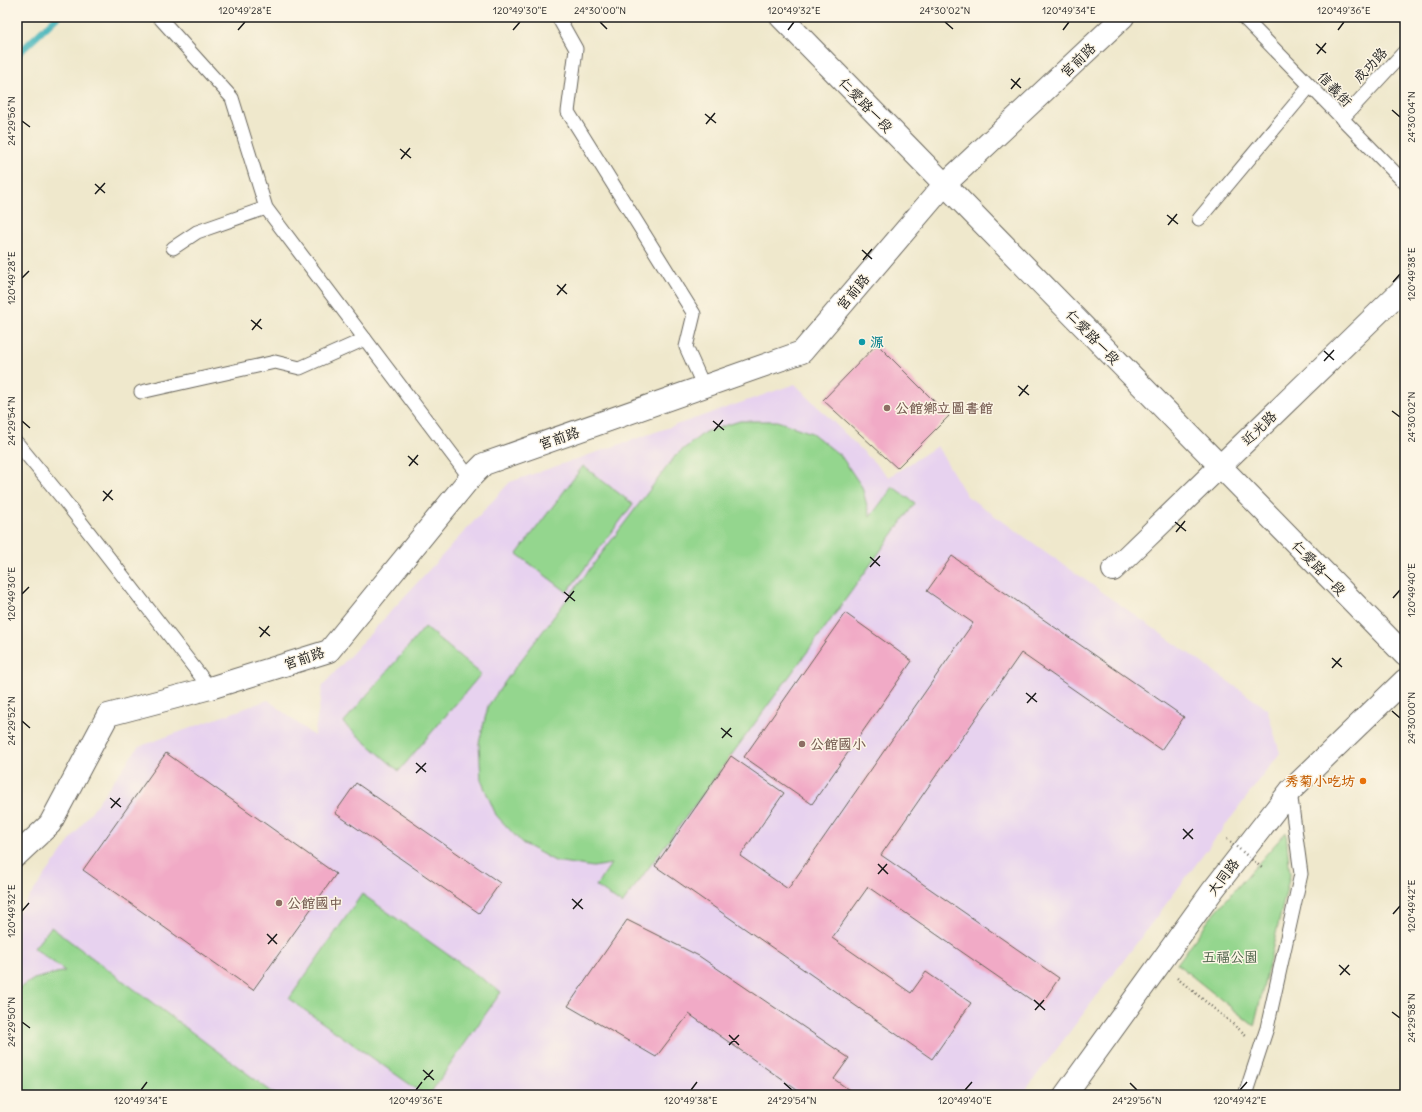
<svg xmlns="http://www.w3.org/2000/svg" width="1422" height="1112" font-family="Delius,'LXGW WenKai TC',sans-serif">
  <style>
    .built { fill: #e7d2ef }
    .green { fill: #94d68e; stroke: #587955 }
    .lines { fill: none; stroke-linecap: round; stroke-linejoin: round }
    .stream { stroke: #46b6bc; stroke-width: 7 }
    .building { fill: #f1aac6 }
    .service-casing { stroke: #66635a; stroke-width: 15 }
    .minor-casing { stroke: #66635a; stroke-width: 24 }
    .tertiary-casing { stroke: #66635a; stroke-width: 24 }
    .primary-casing { stroke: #66635a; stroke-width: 24 }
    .path { stroke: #66635a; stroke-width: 2.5; stroke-dasharray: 1 3; stroke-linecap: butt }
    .service { stroke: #fff; stroke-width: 13 }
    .minor { stroke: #fff; stroke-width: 22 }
    .tertiary { stroke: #fff; stroke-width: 22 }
    .primary { stroke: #fff; stroke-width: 22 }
    .path-bridge { stroke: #66635a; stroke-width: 2.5; stroke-dasharray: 1 3; stroke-linecap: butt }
    .ticks { fill: none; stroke: #1c1c1c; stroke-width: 1.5 }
    .culture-dot { fill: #0f9aa8; stroke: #fcf5e5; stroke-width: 1.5 }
    .education-dot { fill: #8d6e63; stroke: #fcf5e5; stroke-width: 1.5 }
    .food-dot { fill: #e8710a; stroke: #fcf5e5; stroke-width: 1.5 }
    .labels { text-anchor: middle; stroke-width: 3; stroke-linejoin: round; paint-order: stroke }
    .street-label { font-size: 14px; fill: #1c1c1c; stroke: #fcf5e5 }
    .culture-label { font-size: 14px; font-weight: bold; fill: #0d838f; stroke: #fcf5e5; text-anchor: start }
    .education-label { font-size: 14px; font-weight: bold; fill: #785e54; stroke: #fcf5e5; text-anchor: start }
    .food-label { font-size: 14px; font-weight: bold; fill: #c56008; stroke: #fcf5e5; text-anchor: end }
    .park-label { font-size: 14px; fill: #465d44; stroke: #fcf5e5 }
    .neatline { fill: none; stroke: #1c1c1c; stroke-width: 1.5 }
    .ticks-label { font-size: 10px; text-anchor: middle; fill: #1c1c1c }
  </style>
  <rect width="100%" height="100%" fill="#fcf5e5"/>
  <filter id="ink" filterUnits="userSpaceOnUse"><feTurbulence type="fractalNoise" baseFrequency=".025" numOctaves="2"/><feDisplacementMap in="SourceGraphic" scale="8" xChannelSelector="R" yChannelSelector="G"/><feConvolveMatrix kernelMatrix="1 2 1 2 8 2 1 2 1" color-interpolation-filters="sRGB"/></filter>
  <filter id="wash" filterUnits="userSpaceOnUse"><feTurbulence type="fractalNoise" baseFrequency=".012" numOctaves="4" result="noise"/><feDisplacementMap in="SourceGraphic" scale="16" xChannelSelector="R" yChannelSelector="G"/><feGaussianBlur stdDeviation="0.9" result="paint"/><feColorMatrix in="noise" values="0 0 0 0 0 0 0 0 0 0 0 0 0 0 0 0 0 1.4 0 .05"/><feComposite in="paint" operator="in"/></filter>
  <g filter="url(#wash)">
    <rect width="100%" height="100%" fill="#efe8cc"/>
    <path class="built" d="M 795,384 L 889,477 L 937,446 L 967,496 L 1267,709 L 1280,753 L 1022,1095 L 17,1095 L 17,914 L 138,747 L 268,700 L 314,736 L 323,685 L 510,482 Z"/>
    <g class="green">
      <path d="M 740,421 L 777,421 L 812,433 L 841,456 L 862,487 L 870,517 L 893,487 L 915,503 L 830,621 L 622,904 L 596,886 L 611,864 L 593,867 L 555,861 L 522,843 L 496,815 L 481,780 L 479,743 L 488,706 L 509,676 L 676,455 L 705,432 Z"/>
      <path d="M 583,466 L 633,504 L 567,592 L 517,554 Z"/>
      <path d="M 425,627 L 481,674 L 399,771 L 343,723 Z"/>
      <path d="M 1286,832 L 1290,875 L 1254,1026 L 1177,964 L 1211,917 Z"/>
      <path d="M 362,894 L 501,992 L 429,1095 L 425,1095 L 289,999 Z"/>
      <path d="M 51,927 L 276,1095 L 17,1095 L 17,990 L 34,979 L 65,971 L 34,948 Z"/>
    </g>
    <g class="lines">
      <path class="stream" d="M 17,55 L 57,17"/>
    </g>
    <g id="blocks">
      <g class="building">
        <path d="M 877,344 L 949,416 L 897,468 L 823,400 Z"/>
        <path d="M 952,556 L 1184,717 L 1161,750 L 1021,653 L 881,855 L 1059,978 L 1040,1006 L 868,887 L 832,938 L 911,993 L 926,972 L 971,1003 L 932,1059 L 655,866 L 731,756 L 784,793 L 740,856 L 788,889 L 973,623 L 927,591 Z"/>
        <path d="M 845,613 L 912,661 L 812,804 L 744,757 Z"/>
        <path d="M 166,753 L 336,874 L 253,990 L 83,870 Z"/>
        <path d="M 356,783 L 500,883 L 479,913 L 335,813 Z"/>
        <path d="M 627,920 L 699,956 L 849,1058 L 834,1079 L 856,1095 L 804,1095 L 689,1014 L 656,1057 L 568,1006 Z"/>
      </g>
    </g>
  </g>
  <g filter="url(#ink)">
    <use href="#blocks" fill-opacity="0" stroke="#66635a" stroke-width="1"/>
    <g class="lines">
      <g class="service-casing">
        <g id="service">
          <path d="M 159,17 L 232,98 L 266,208 L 470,478"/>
          <path d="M 558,17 L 576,49 L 568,112 L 694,314 L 686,347 L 704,387"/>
          <path d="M 1243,17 L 1405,183"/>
          <path d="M 1342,119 L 1405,51"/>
          <path d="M 1199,219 L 1310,86"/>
          <path d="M 173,248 L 197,232 L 266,208"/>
          <path d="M 141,392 L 275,362 L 300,368 L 365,339"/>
          <path d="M 17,443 L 63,499 L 210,688"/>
          <path d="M 1245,1095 L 1267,1028 L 1301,874 L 1290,791"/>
        </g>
      </g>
      <g class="minor-casing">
        <g id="minor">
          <path d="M 1113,570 L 1405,287"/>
          <path d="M 17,855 L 50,824 L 108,715 L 210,688 L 329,651 L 470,478 L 484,464 L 802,352 L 944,185 L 1123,17"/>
        </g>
      </g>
      <g class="tertiary-casing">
        <path id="tertiary" d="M 781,17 L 1405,655"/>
      </g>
      <g class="primary-casing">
        <path id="primary" d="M 1065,1095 L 1213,890 L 1290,791 L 1405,680"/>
      </g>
      <path class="path" d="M 1177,978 L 1246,1035"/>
      <use href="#service" class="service"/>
      <use href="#minor" class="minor"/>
      <use href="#tertiary" class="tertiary"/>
      <use href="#primary" class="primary"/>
      <path class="path-bridge" d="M 1227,839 L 1262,868"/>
    </g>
  </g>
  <path class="ticks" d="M 600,22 L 607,29M 945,22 L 953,29M 238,30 L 245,22M 513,30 L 520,22M 788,30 L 794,22M 1063,30 L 1069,22M 1338,30 L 1344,22M 1316,44 L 1326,53M 1317,54 L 1326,43M 1011,79 L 1021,88M 1011,89 L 1020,78M 1392,110 L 1400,117M 705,114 L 716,123M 22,121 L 30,127M 706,124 L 715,113M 400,149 L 411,158M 401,159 L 410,148M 95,184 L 105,193M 95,194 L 105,183M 1167,215 L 1178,224M 1168,225 L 1177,214M 862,250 L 872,259M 863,260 L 872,249M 22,278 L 29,271M 1393,282 L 1400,274M 557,285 L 567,294M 557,295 L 566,284M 251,320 L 262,329M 252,330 L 261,319M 1324,351 L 1334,360M 1324,361 L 1334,350M 1018,386 L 1029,395M 1019,396 L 1028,385M 1392,411 L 1400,417M 22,421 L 30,428M 713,421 L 724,430M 714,431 L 723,420M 408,456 L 418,465M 409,466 L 418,455M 103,491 L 113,500M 103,501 L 112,490M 1175,522 L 1186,531M 1176,532 L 1185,521M 870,557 L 880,566M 870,567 L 880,556M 564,592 L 575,601M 22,594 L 29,587M 1393,598 L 1400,590M 565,602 L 574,591M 259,627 L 270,636M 260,637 L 269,626M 1332,658 L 1342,667M 1332,668 L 1341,658M 1026,693 L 1037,702M 1027,703 L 1036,693M 1392,711 L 1400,718M 22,721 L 30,728M 721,728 L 732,737M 722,738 L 731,728M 416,763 L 426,772M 416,773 L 426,763M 110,798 L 121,807M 111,808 L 120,798M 1183,829 L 1193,839M 1183,839 L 1193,829M 878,864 L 888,874M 878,874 L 887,864M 572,899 L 583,909M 573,909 L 582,899M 22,911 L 29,903M 1393,914 L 1400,906M 267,934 L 277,944M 268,944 L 277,934M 1339,965 L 1350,975M 1340,975 L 1349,965M 1034,1000 L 1045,1010M 1035,1010 L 1044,1000M 1392,1012 L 1400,1018M 22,1022 L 30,1028M 729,1035 L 739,1045M 729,1045 L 739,1035M 423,1070 L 434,1080M 424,1080 L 433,1070M 784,1083 L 792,1090M 1130,1083 L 1137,1090M 141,1090 L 147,1082M 416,1090 L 422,1082M 691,1090 L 697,1082M 965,1090 L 972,1082M 1240,1090 L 1247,1082"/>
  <circle class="culture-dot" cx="862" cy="342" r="4"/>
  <g class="education-dot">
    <circle cx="887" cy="408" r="4"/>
    <circle cx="802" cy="744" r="4"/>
    <circle cx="279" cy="903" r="4"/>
  </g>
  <circle class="food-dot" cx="1363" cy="781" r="4"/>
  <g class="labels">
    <g class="street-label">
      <text transform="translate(1078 60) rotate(-44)" y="5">宮前路</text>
      <text transform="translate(1370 65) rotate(-47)" y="5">成功路</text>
      <text transform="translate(1335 89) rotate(46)" y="5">信義街</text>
      <text transform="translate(866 105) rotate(46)" y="5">仁愛路一段</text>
      <text transform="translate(853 292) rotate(-50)" y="5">宮前路</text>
      <text transform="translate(1093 337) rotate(46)" y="5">仁愛路一段</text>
      <text transform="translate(1259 428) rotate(-44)" y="5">近光路</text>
      <text transform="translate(559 438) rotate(-19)" y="5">宮前路</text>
      <text transform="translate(1319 568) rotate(46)" y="5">仁愛路一段</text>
      <text transform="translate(304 658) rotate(-19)" y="5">宮前路</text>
      <text transform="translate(1223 877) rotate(-53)" y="5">大同路</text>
    </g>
    <g class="culture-label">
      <text x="870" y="347">源</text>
    </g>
    <g class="education-label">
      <text x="895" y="413">公館鄉立圖書館</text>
      <text x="810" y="749">公館國小</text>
      <text x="287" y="908">公館國中</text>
    </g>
    <g class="food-label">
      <text x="1355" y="786">秀菊小吃坊</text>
    </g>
    <g class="park-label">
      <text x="1230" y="962">五福公園</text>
    </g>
  </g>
  <rect width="1422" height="1112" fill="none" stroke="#fcf5e5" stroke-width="44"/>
  <rect x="22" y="22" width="1378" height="1068" class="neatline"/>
  <g class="ticks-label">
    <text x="245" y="14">120°49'28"E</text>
    <text x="520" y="14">120°49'30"E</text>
    <text x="600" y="14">24°30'00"N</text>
    <text x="794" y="14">120°49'32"E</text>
    <text x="945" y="14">24°30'02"N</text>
    <text x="1069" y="14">120°49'34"E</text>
    <text x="1344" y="14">120°49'36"E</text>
    <text transform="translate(1411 117) rotate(-90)" y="4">24°30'04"N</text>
    <text transform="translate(11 121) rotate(-90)" y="4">24°29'56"N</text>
    <text transform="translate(1411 274) rotate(-90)" y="4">120°49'38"E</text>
    <text transform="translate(11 278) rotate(-90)" y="4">120°49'28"E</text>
    <text transform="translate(1411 417) rotate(-90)" y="4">24°30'02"N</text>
    <text transform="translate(11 421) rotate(-90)" y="4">24°29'54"N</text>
    <text transform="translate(1411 590) rotate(-90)" y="4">120°49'40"E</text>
    <text transform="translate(11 594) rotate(-90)" y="4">120°49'30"E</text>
    <text transform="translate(1411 718) rotate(-90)" y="4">24°30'00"N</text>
    <text transform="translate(11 721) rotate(-90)" y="4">24°29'52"N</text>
    <text transform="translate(1411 906) rotate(-90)" y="4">120°49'42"E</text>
    <text transform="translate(11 911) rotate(-90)" y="4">120°49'32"E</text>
    <text transform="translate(1411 1018) rotate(-90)" y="4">24°29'58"N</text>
    <text transform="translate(11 1022) rotate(-90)" y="4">24°29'50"N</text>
    <text x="141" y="1104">120°49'34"E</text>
    <text x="416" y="1104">120°49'36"E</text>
    <text x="691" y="1104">120°49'38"E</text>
    <text x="792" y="1104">24°29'54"N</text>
    <text x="965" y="1104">120°49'40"E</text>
    <text x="1137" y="1104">24°29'56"N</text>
    <text x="1240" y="1104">120°49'42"E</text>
  </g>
</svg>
